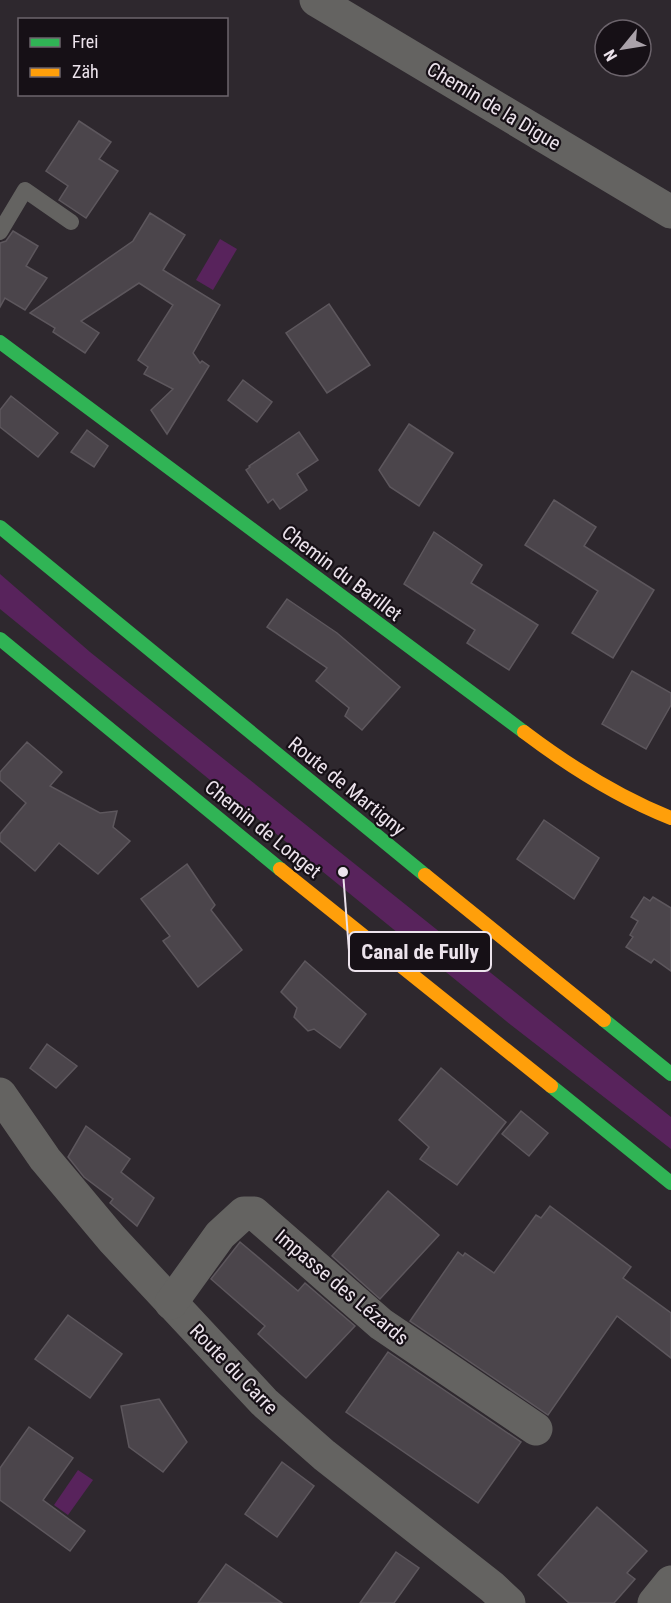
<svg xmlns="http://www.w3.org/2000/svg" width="671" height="1603" font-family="'Roboto Condensed',sans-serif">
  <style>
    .water { fill: #58235c }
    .building { fill: #4b454b; stroke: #5d575d; stroke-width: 1.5 }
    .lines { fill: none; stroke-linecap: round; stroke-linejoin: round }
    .lane { stroke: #646361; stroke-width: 16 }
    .street { stroke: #646361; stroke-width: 33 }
    .fast { stroke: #30b455; stroke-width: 14 }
    .slow { stroke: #ff9f0a; stroke-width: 14 }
    .labels { text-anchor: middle; stroke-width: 4.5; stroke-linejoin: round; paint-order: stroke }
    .street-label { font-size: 20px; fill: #ece3ec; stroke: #161016 }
    .leader { fill: none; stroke: #ece3ec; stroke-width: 2 }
    .callout-dot { fill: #ece3ec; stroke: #161016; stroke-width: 2 }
    .callout { fill: #161016; stroke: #ece3ec; stroke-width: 2 }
    .callout-label { font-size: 21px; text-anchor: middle; font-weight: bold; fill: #ece3ec }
  </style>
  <rect width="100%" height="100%" fill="#2e282e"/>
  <g class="water">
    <path d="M 220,239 L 237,249 L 213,290 L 196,280 Z"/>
    <path d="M 0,574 L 90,652 L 671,1117 L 671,1149 L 511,1025 L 0,609 Z"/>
    <path d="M 78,1470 L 93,1480 L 68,1515 L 54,1505 Z"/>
  </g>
  <g class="building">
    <path d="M 79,121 L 111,142 L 99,159 L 118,171 L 86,218 L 59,200 L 68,186 L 46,171 Z"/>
    <path d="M 150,213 L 185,235 L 163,270 L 220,305 L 193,353 L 200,363 L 202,361 L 209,366 L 167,434 L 151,410 L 173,389 L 144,374 L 148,367 L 138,360 L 173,305 L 139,283 L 81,321 L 99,333 L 85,353 L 53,332 L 55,328 L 30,313 L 133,241 Z"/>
    <path d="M 13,231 L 38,246 L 26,266 L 47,278 L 25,310 L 5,298 L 0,307 L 0,243 L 6,241 Z"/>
    <path d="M 329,304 L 370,365 L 327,393 L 286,333 Z"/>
    <path d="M 243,380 L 272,402 L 257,422 L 228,400 Z"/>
    <path d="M 11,396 L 58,433 L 38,457 L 0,427 L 0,410 Z"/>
    <path d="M 409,424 L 453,453 L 419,506 L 390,487 L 379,470 Z"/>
    <path d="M 87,430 L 108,446 L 94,467 L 71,452 Z"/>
    <path d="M 299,432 L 318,460 L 297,474 L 307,490 L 280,509 L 273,499 L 268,503 L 246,470 L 250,467 L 249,466 Z"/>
    <path d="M 554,500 L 596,527 L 584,546 L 654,590 L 613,658 L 572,633 L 598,591 L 525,545 Z"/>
    <path d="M 434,532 L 482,565 L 471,583 L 538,625 L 509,670 L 467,643 L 475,630 L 404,584 Z"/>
    <path d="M 287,599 L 337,633 L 400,687 L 362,730 L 345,716 L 349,708 L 316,681 L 327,668 L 267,627 Z"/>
    <path d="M 632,671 L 671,693 L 671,705 L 646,749 L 602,724 Z"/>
    <path d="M 27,742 L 62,772 L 50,786 L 100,813 L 117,811 L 113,827 L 130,841 L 98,874 L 59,843 L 35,871 L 0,841 L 0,834 L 26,803 L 0,780 L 0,772 Z"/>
    <path d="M 544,820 L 599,858 L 574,899 L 517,859 Z"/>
    <path d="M 187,864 L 215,905 L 211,910 L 242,950 L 198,987 L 163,941 L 170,936 L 141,899 Z"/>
    <path d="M 644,897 L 650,901 L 653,897 L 671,908 L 671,971 L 654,959 L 651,963 L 626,947 L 633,937 L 630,935 L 638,921 L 631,917 Z"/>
    <path d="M 305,961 L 366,1014 L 340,1048 L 314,1029 L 308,1031 L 294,1017 L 297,1008 L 281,992 Z"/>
    <path d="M 47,1044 L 77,1066 L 56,1088 L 30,1068 Z"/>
    <path d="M 441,1068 L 506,1122 L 457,1185 L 420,1159 L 429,1147 L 399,1120 Z"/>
    <path d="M 521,1111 L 548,1133 L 529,1156 L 502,1134 Z"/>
    <path d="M 86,1126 L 130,1159 L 121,1172 L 154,1198 L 137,1226 L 110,1203 L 113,1199 L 84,1177 L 68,1157 Z"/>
    <path d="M 388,1191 L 439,1235 L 380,1299 L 332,1256 Z"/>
    <path d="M 550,1206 L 631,1267 L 623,1278 L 671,1313 L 671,1358 L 617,1316 L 548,1415 L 410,1321 L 458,1252 L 463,1256 L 465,1253 L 494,1273 L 536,1215 L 541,1218 Z"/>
    <path d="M 240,1242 L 298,1291 L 305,1283 L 355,1326 L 306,1378 L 258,1334 L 265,1326 L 211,1279 Z"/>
    <path d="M 68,1315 L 122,1354 L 90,1398 L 35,1359 Z"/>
    <path d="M 388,1352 L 521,1442 L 478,1503 L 346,1412 Z"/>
    <path d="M 159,1399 L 187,1442 L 163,1472 L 129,1447 L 121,1406 Z"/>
    <path d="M 29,1427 L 73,1458 L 43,1500 L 85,1531 L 70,1551 L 0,1500 L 0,1468 Z"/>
    <path d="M 282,1462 L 314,1486 L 277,1537 L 245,1514 Z"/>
    <path d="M 597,1507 L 647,1551 L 627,1573 L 635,1579 L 614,1603 L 569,1603 L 538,1575 Z"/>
    <path d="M 396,1552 L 419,1568 L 394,1603 L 360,1603 Z"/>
    <path d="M 226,1564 L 282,1603 L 198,1603 Z"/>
  </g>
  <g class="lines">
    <path class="lane" d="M 0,232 L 25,190 L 71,222"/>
    <g class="street">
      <path d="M 316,0 L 671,212"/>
      <path d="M 0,1094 L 45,1159 L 112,1239 L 264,1402 L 324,1455 L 492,1587 L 509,1603"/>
      <path d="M 171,1303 L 220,1235 L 244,1213 L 254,1213 L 381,1324 L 536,1429"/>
      <path d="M 654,1603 L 671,1582"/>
    </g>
    <g class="fast">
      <path d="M 0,342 L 524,732"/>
      <path d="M 0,527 L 425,875"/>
      <path d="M 0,639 L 280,869"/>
      <path d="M 604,1020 L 671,1074"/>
      <path d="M 551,1086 L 671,1183"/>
    </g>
    <g class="slow">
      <path d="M 524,732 C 569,766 618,797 671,818"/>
      <path d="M 280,869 L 551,1086"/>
      <path d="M 425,875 L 604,1020"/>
    </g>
  </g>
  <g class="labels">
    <g class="street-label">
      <text transform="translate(494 106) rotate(31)" y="7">Chemin de la Digue</text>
      <text transform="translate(342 573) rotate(37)" y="7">Chemin du Barillet</text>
      <text transform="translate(347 786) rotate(39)" y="7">Route de Martigny</text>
      <text transform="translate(263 829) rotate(39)" y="7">Chemin de Longet</text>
      <text transform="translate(342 1287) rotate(40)" y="7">Impasse des Lézards</text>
      <text transform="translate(234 1369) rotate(46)" y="7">Route du Carre</text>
    </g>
  </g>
  <path class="leader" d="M343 872L349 951"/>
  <circle class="callout-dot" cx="343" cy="872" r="6"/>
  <rect class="callout" x="349" y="932" width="142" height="39" rx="6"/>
  <g class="callout-label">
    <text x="420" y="959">Canal de Fully</text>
  </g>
  <rect x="18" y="18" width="210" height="78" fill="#161016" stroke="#6c646c" stroke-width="1.5"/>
  <rect x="30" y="38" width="30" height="9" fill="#30b455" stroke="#6c646c" stroke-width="1.5"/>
  <text x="72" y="48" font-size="18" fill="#ece3ec">Frei</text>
  <rect x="30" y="68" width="30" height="9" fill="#ff9f0a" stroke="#6c646c" stroke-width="1.5"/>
  <text x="72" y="78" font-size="18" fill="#ece3ec">Zäh</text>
  <g transform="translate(623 48) rotate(240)"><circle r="28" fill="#161016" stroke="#6c646c" stroke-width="1.5"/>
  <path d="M0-4.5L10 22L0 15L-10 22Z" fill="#aaa2aa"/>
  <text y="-9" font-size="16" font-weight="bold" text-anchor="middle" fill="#ece3ec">N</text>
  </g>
</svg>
